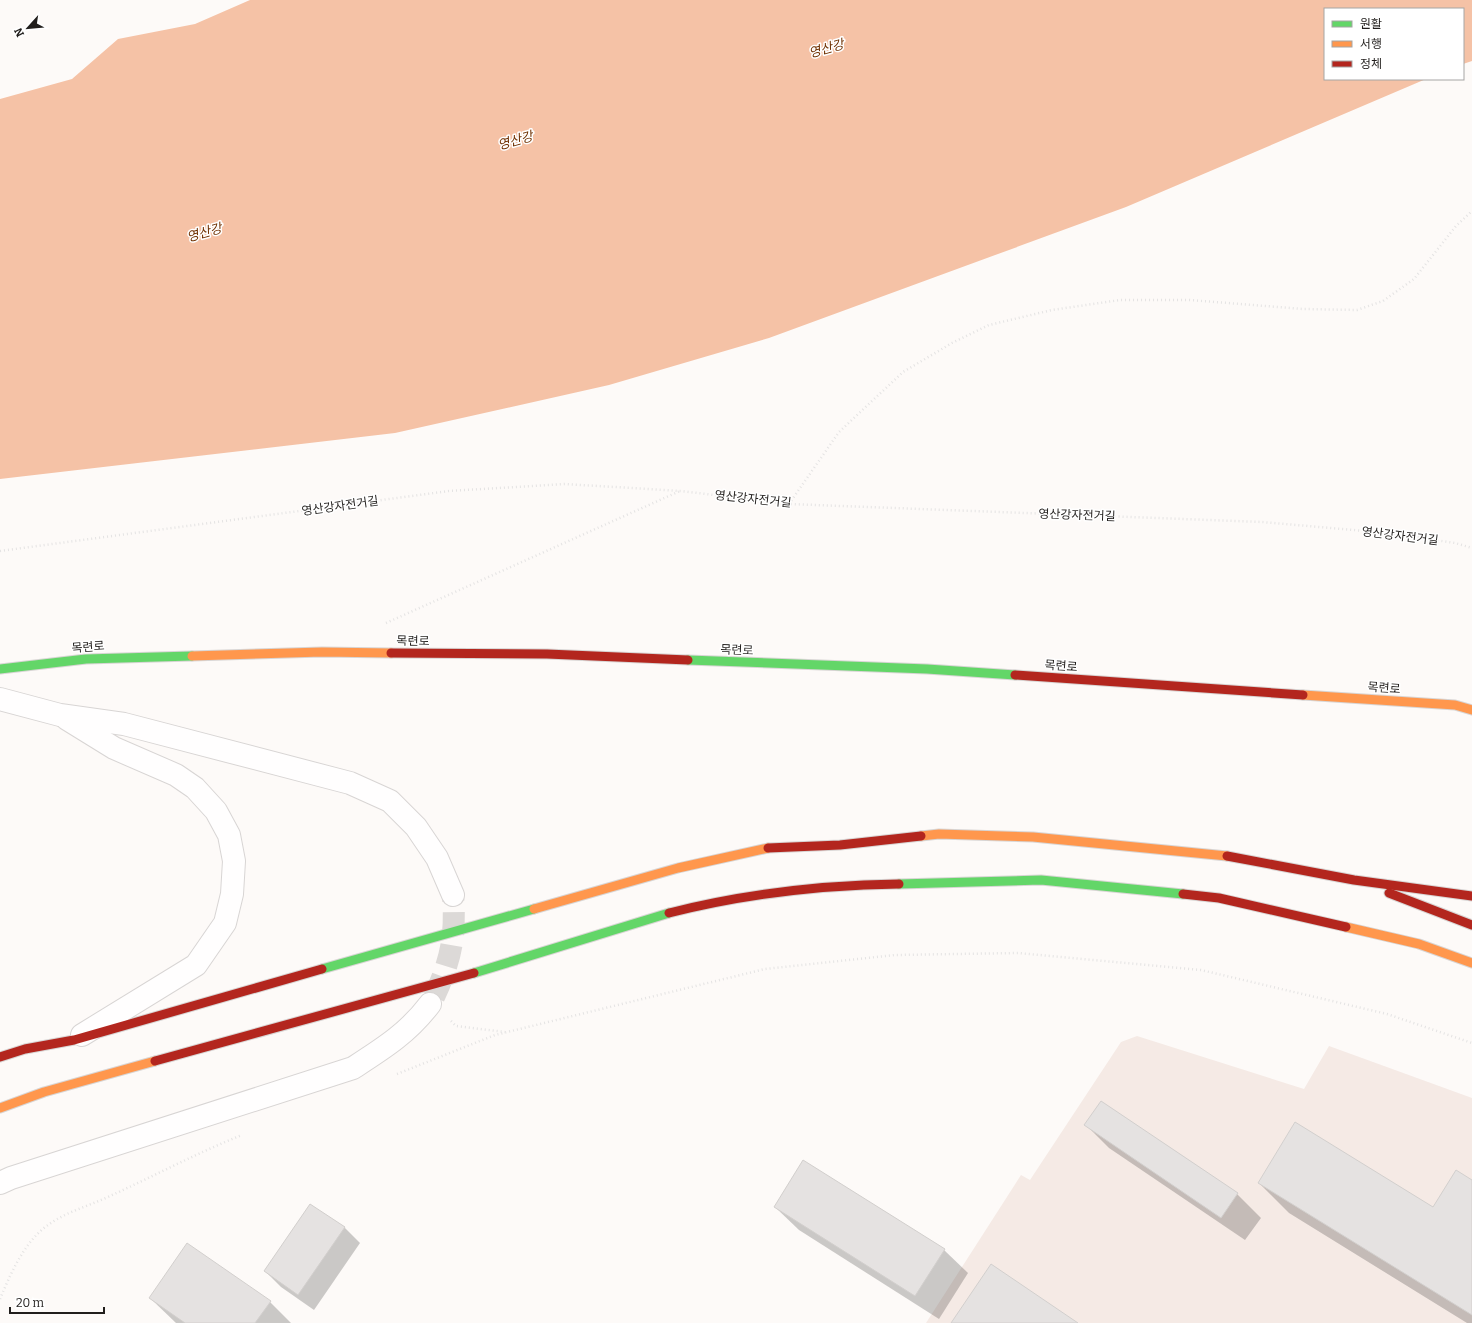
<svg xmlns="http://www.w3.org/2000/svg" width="1472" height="1323" font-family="Bitter,'Noto Sans KR',serif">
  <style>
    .built { fill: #f5eae5 }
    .water { fill: #f5c2a6 }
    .shadow { fill: #0003 }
    .building { fill: #e5e2e1; stroke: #d2cfcd }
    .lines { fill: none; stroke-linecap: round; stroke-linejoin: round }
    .street-tunnel { stroke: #dcd9d7; stroke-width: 22; stroke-dasharray: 22 11; stroke-linecap: butt }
    .street-casing { stroke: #d8d5d4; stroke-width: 24 }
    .fast-casing { stroke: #d8d5d4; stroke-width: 11 }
    .slow-casing { stroke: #d8d5d4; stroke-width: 11 }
    .jam-casing { stroke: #d8d5d4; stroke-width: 11 }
    .path { stroke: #e4e3e3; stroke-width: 2.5; stroke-dasharray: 1 3; stroke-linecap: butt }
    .street { stroke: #fffefe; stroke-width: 22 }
    .fast { stroke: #63d668; stroke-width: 9 }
    .slow { stroke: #ff974d; stroke-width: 9 }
    .jam { stroke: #b3261e; stroke-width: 9 }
    .labels { text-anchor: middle; stroke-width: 3; stroke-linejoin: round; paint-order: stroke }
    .street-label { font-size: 12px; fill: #211e1c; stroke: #fff }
    .water-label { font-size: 13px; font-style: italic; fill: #6f3000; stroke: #fff }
  </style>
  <rect width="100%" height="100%" fill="#fdfaf8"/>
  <path class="built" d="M 1137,1036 L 1304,1089 L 1329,1046 L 1472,1098 L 1472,1323 L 926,1323 L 1021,1175 L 1030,1180 L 1121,1042 Z"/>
  <path class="water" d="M 250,0 L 1472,0 L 1472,61 L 1463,64 L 1463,9 L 1325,9 L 1325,79 L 1426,79 L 1126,207 L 769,338 L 609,385 L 395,433 L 0,479 L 0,99 L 72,79 L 118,39 L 195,24 Z"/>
  <g class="shadow">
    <path d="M 1086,1125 L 1237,1194 L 1261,1218 L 1245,1240 L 1109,1148 Z"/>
    <path d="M 1472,1181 L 1472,1323 L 1467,1323 L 1289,1213 L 1259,1183 L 1433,1208 Z"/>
    <path d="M 775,1207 L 944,1250 L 968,1273 L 939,1319 L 799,1230 Z"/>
    <path d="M 344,1227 L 360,1243 L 314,1310 L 281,1287 L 265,1271 Z"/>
    <path d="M 150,1298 L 270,1302 L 291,1323 L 176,1323 Z"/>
  </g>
  <g class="building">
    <path d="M 1101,1101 L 1238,1193 L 1221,1218 L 1084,1125 Z"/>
    <path d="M 1295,1122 L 1433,1207 L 1456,1170 L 1472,1180 L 1472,1315 L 1258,1183 Z"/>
    <path d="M 803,1160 L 945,1249 L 915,1296 L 774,1207 Z"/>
    <path d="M 310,1204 L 345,1227 L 298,1295 L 264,1271 Z"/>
    <path d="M 187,1243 L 271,1301 L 255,1323 L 185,1323 L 149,1298 Z"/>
    <path d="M 991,1264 L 1078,1323 L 951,1323 Z"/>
  </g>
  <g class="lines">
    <path class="street-tunnel" d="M 434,997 C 451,960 456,936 453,895"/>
    <g class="street-casing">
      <g id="street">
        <path d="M 0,699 L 60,715 L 124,724 L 350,783 L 390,801 L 416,827 L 437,858 L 453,895"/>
        <path d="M 67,719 L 114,748 L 176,775 L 195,788 L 216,811 L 229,835 L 234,861 L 232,894 L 225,923 L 196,965 L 82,1035"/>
        <path d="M 0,1183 L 11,1178 L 353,1068 C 384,1048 408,1033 430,1004"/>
      </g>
    </g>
    <g class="fast-casing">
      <g id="fast">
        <path d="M 688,660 L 927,669 L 1015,675"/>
        <path d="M 0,669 L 86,659 L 192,656"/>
        <path d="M 899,884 L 1041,880 L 1183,894"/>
        <path d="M 322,969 L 534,909"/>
        <path d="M 474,973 L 669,913"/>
      </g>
    </g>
    <g class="slow-casing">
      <g id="slow">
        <path d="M 192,656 L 322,652 L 391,653"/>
        <path d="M 1303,695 L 1455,705 L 1472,710"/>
        <path d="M 921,836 L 939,834 L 1033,837 L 1227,856"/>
        <path d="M 534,909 L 678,868 L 768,848"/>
        <path d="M 1346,927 L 1419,944 L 1472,963"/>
        <path d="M 0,1108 L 44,1092 L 155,1061"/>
      </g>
    </g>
    <g class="jam-casing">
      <g id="jam">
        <path d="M 391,653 L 547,654 L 688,660"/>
        <path d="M 1015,675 L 1303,695"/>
        <path d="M 768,848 L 840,845 L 921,836"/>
        <path d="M 1227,856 L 1354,880 L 1472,896"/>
        <path d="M 1389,893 L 1472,925"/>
        <path d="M 1183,894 L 1219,898 L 1346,927"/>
        <path d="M 669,913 C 744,894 822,885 899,884"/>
        <path d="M 0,1057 L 25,1049 L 74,1040 L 322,969"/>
        <path d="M 155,1061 L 474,973"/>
      </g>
    </g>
    <g class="path">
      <path d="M 789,504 L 839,432 L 903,372 L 952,343 L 989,325 L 1052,310 L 1120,300 L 1190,300 L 1303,309 L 1357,310 L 1383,301 L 1414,279 L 1456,226 L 1472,211"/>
      <path d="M 0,551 L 449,491 L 565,484 L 681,491 L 789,504 L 1262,522 L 1388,533 L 1455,543 L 1472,548"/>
      <path d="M 386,623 L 680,491"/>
      <path d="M 451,1021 L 456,1026 L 505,1032"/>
      <path d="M 397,1074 L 495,1035 L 765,969 L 895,955 L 1018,953 L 1201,970 L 1387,1014 L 1472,1043"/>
      <path d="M 0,1299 C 10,1275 23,1245 44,1228 C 64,1212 87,1207 110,1196 C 154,1176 197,1153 242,1135"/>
    </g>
    <use href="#street" class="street"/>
    <use href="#fast" class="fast"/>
    <use href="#slow" class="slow"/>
    <use href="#jam" class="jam"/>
  </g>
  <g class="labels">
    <g class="street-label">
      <text transform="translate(753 499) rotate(6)" y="4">영산강자전거길</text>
      <text transform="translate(340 506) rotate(-8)" y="4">영산강자전거길</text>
      <text transform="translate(1077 515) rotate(2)" y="4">영산강자전거길</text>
      <text transform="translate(1400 536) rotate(7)" y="4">영산강자전거길</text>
      <text transform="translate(413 641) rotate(1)" y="4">목련로</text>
      <text transform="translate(88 647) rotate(-4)" y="4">목련로</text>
      <text transform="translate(737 650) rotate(2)" y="4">목련로</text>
      <text transform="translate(1061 666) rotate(4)" y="4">목련로</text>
      <text transform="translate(1384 688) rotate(4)" y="4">목련로</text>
    </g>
    <g class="water-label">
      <text transform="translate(826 48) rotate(-16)" y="5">영산강</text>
      <text transform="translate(515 140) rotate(-16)" y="5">영산강</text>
      <text transform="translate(204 232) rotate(-16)" y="5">영산강</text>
    </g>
  </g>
  <rect x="1324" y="8" width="140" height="72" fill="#ffffff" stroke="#a6a5a4"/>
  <rect x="1332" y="21" width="20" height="6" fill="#63d668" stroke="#a6a5a4"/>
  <text x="1360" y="28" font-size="12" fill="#211e1c">원활</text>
  <rect x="1332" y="41" width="20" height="6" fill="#ff974d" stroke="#a6a5a4"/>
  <text x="1360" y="48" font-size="12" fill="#211e1c">서행</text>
  <rect x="1332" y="61" width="20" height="6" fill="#b3261e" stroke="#a6a5a4"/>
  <text x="1360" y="68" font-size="12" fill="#211e1c">정체</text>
  <g transform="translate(28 28) rotate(243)" stroke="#ffffff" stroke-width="3" paint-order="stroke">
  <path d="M0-3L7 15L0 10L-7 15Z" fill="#211e1c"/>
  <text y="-6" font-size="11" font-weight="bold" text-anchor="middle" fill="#211e1c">N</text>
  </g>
  <path d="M10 1307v6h94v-6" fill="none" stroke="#211e1c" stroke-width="2"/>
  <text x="16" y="1307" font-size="12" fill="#211e1c" stroke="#ffffff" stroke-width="3" paint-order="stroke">20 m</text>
</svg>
